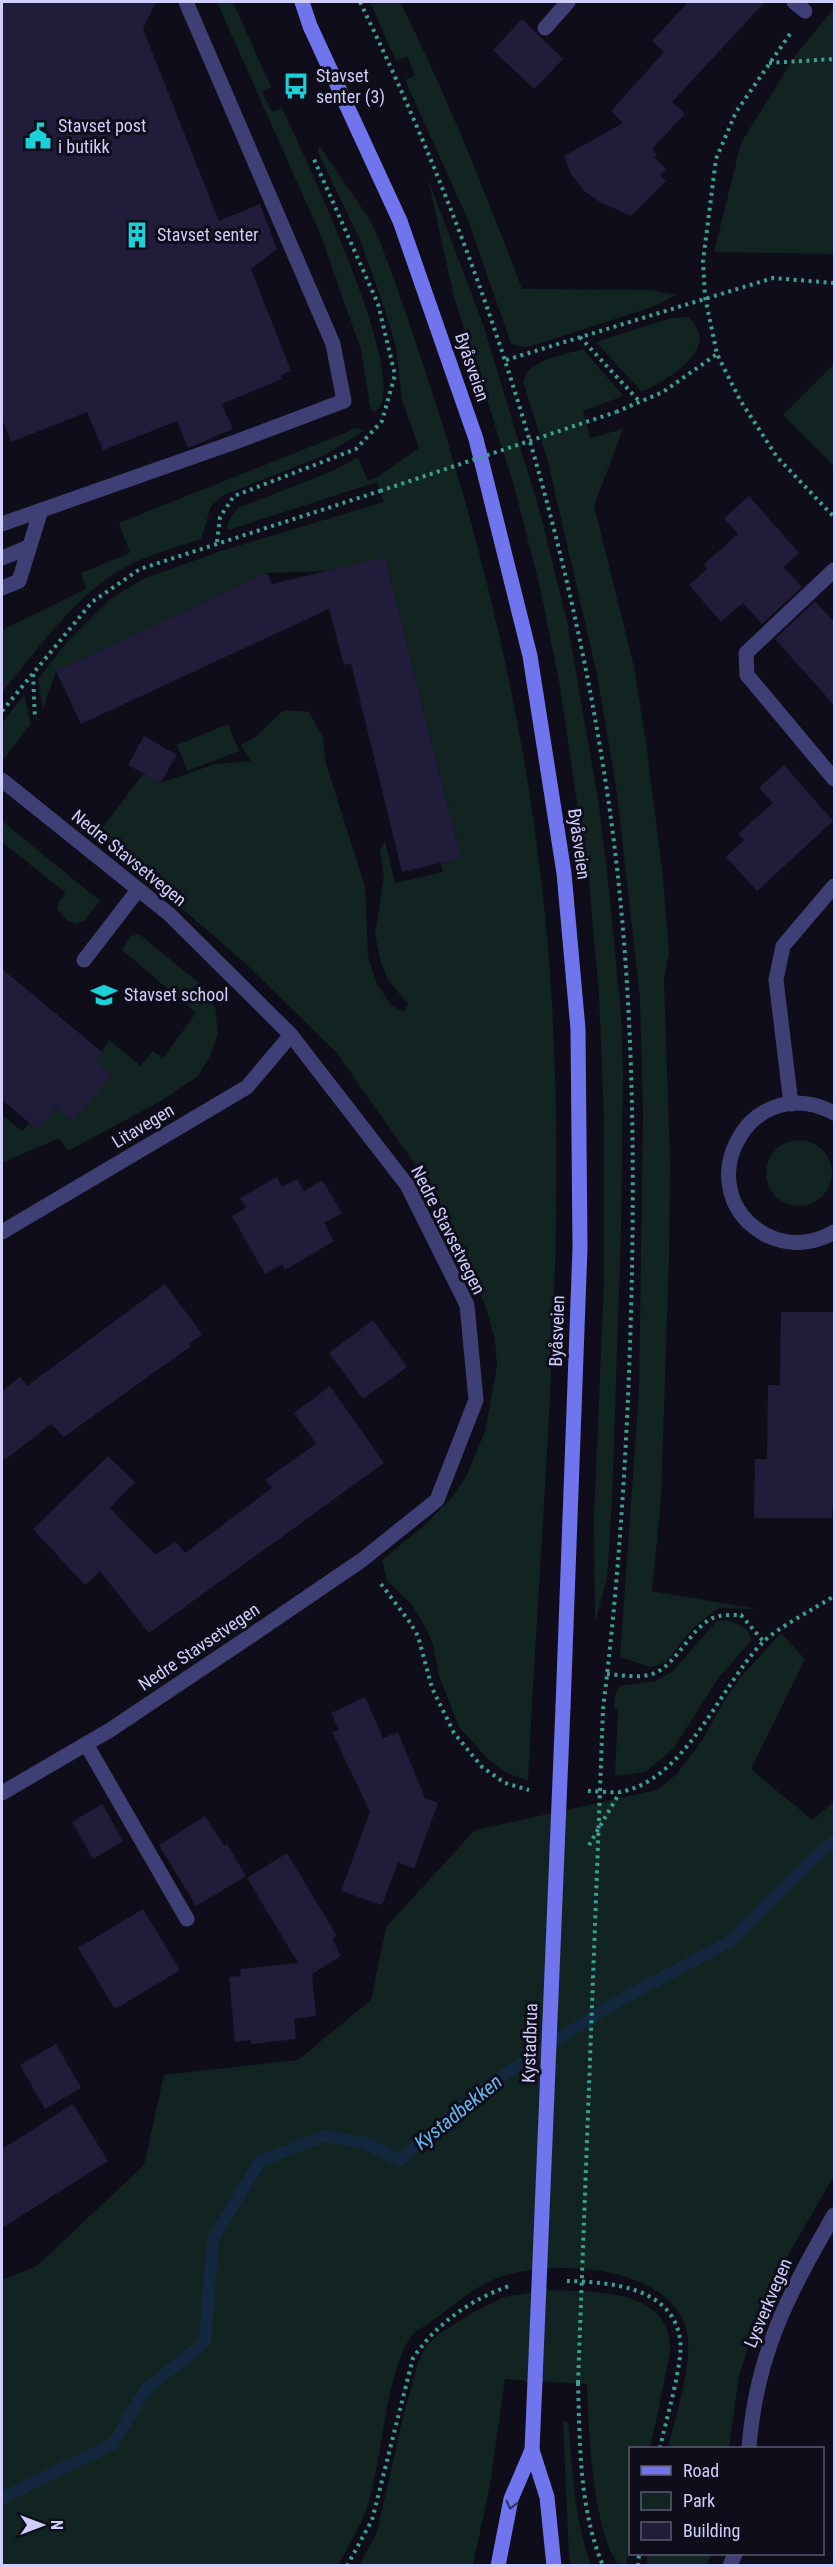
<svg xmlns="http://www.w3.org/2000/svg" width="836" height="2567" font-family="'Roboto Condensed',sans-serif">
  <style>
    .green { fill: #112422 }
    .lines { fill: none; stroke-linecap: round; stroke-linejoin: round }
    .stream { stroke: #13273e; stroke-width: 12 }
    .building { fill: #201c39 }
    .path { stroke: #3b9f92; stroke-width: 4; stroke-dasharray: 3 4.5; stroke-linecap: butt }
    .service { stroke: #3e3f74; stroke-width: 15 }
    .minor { stroke: #3e3f74; stroke-width: 15 }
    .secondary { stroke: #7074ed; stroke-width: 15 }
    .path-bridge { stroke: #3b9f92; stroke-width: 4; stroke-dasharray: 3 4.5; stroke-linecap: butt }
    .secondary-bridge { stroke: #7074ed; stroke-width: 15 }
    .oneway { stroke: #36366e }
    .labels { text-anchor: middle; stroke-width: 6; stroke-linejoin: round; paint-order: stroke }
    .poi-label { font-size: 18px; fill: #cfcdf9; stroke: #0f0d1a; text-anchor: start }
    .street-label { font-size: 18px; fill: #cfcdf9; stroke: #0f0d1a }
    .water-label { font-size: 20px; font-style: italic; fill: #68b7ec; stroke: #0f0d1a }
  </style>
  <rect width="100%" height="100%" fill="#0f0d1a"/>
  <g class="green">
    <path d="M 217,2 L 233,2 L 271,87 L 262,92 L 272,112 L 282,108 C 298,142 420,397 373,412 L 370,406 L 361,350 L 321,236 Z"/>
    <path d="M 370,2 L 400,2 C 447,95 485,192 522,289 L 651,290 L 676,295 L 652,307 L 535,345 L 525,347 L 511,344 L 469,222 L 405,80 L 415,75 L 407,56 L 396,61 Z"/>
    <path d="M 834,8 L 834,254 L 714,252 L 741,143 L 795,56 Z"/>
    <path d="M 319,145 L 370,220 L 380,241 C 472,491 537,738 552,1005 C 567,1264 540,1523 528,1781 L 505,1772 L 487,1758 L 459,1727 L 439,1676 L 433,1645 L 426,1628 L 411,1604 L 387,1580 L 382,1560 L 427,1523 L 452,1497 L 467,1475 L 485,1431 L 497,1366 L 495,1339 L 486,1308 L 470,1269 L 435,1193 L 337,1053 L 246,964 L 97,835 L 143,774 L 160,783 L 215,764 L 251,761 L 241,746 L 245,742 L 253,739 L 284,710 L 309,712 L 323,738 L 326,764 L 365,886 L 368,956 L 377,984 L 392,1006 L 404,1012 L 408,1004 L 388,980 L 381,963 L 375,934 L 384,877 L 380,850 L 385,841 L 395,883 L 443,872 L 441,863 L 461,858 L 385,557 L 328,571 L 267,573 L 56,671 L 43,709 L 38,679 L 68,641 L 110,599 L 143,579 L 221,551 L 384,502 L 377,482 L 228,530 C 225,522 233,515 238,508 L 335,470 L 358,457 L 368,481 L 376,478 L 419,448 L 402,400 L 396,347 L 384,307 L 361,242 L 318,152 Z"/>
    <path d="M 428,179 L 483,324 L 540,512 L 567,621 L 598,799 L 607,871 L 621,1013 L 623,1073 L 621,1232 L 612,1501 L 607,1578 L 595,1623 L 594,1518 L 604,1281 L 604,1119 L 599,994 L 589,882 L 559,681 L 539,583 L 513,482 L 454,297 Z"/>
    <path d="M 688,317 C 724,348 667,380 642,392 L 596,342 L 671,318 Z"/>
    <path d="M 583,349 L 623,396 L 583,411 L 590,438 L 623,429 L 594,506 L 634,667 L 646,743 L 663,877 L 669,953 L 664,979 L 670,1161 L 669,1258 L 661,1499 L 652,1591 L 757,1609 L 719,1608 L 694,1627 L 666,1662 L 651,1667 L 620,1657 L 639,1391 L 643,1115 L 640,998 L 616,786 L 597,674 L 548,462 L 523,381 C 531,358 562,356 583,349 Z"/>
    <path d="M 834,364 L 834,466 L 783,415 Z"/>
    <path d="M 353,428 L 365,430 L 325,455 L 224,495 L 211,506 L 201,539 C 171,549 139,557 112,575 C 68,605 36,652 2,692 L 2,630 L 86,589 L 81,573 L 130,553 L 119,523 L 350,431 Z"/>
    <path d="M 24,695 L 31,724 L 2,761 L 2,723 Z"/>
    <path d="M 228,724 L 239,751 L 187,771 L 177,745 Z"/>
    <path d="M 2,821 L 100,901 L 84,921 L 76,924 L 67,920 L 57,909 L 58,903 L 66,893 L 2,842 Z"/>
    <path d="M 139,934 L 199,983 L 215,1007 L 218,1034 L 210,1056 L 198,1076 L 161,1101 L 68,1151 L 59,1138 L 2,1163 L 2,1115 L 22,1131 L 29,1123 L 38,1130 L 56,1107 L 73,1121 L 111,1075 L 95,1061 L 109,1040 L 141,1066 L 153,1051 L 163,1058 L 196,1013 L 122,950 L 131,936 Z"/>
    <circle cx="799" cy="1173" r="33"/>
    <path d="M 725,1620 C 737,1623 750,1627 751,1641 L 719,1677 L 673,1749 L 645,1772 L 615,1776 L 618,1709 L 614,1709 L 616,1691 L 620,1686 L 655,1681 L 672,1672 L 717,1621 Z"/>
    <path d="M 781,1633 L 805,1659 L 751,1769 L 812,1820 L 834,1802 L 834,2176 L 787,2257 L 763,2303 L 739,2376 L 729,2448 L 668,2448 C 675,2417 695,2358 686,2328 C 666,2264 553,2259 500,2277 C 472,2287 452,2307 428,2324 C 423,2327 417,2330 413,2334 C 404,2345 400,2358 396,2371 C 382,2415 381,2461 368,2504 C 362,2525 348,2546 338,2565 L 2,2566 L 2,2280 L 37,2266 L 144,2165 L 164,2075 L 298,2060 L 371,2000 L 386,1927 L 475,1830 L 657,1790 L 677,1774 L 703,1739 L 724,1701 L 740,1678 Z"/>
    <path d="M 548,2290 C 594,2292 673,2287 670,2353 L 650,2448 L 630,2448 L 630,2545 L 626,2565 L 619,2565 C 593,2535 588,2425 587,2384 L 505,2379 L 490,2484 L 473,2565 L 359,2566 L 377,2532 L 404,2413 L 418,2363 L 426,2346 L 439,2334 L 470,2314 L 504,2297 Z"/>
    <path d="M 563,2420 L 568,2423 C 573,2472 574,2520 591,2565 L 572,2565 L 569,2558 Z"/>
    <path d="M 647,2554 L 712,2554 L 706,2565 L 647,2566 Z"/>
  </g>
  <g class="lines">
    <path class="stream" d="M 2,2498 L 113,2444 L 145,2390 L 205,2342 L 213,2239 L 260,2161 L 325,2136 L 365,2143 L 400,2160 L 478,2092 L 611,2005 L 729,1942 L 822,1850 L 834,1842"/>
  </g>
  <g class="building">
    <path d="M 2,2 L 156,2 L 143,29 L 219,221 L 260,204 L 277,249 L 251,269 L 291,371 L 280,376 L 282,379 L 222,404 L 233,429 L 188,448 L 177,421 L 103,450 L 87,412 L 11,442 L 2,419 Z"/>
    <path d="M 688,2 L 765,2 L 672,102 L 685,114 L 652,149 L 657,154 L 654,157 L 666,169 L 660,175 L 666,181 L 631,216 L 600,202 L 584,191 L 571,174 L 564,156 L 623,123 L 611,111 L 664,52 L 652,41 Z"/>
    <path d="M 522,19 L 563,59 L 534,89 L 493,50 Z"/>
    <path d="M 749,496 L 799,553 L 784,567 L 802,587 L 762,624 L 743,603 L 721,622 L 689,585 L 707,569 L 704,564 L 738,534 L 724,518 Z"/>
    <path d="M 385,557 L 461,858 L 402,872 L 351,663 L 344,665 L 329,609 L 81,724 L 56,671 L 267,573 L 272,584 Z"/>
    <path d="M 815,601 L 834,622 L 834,705 L 775,639 Z"/>
    <path d="M 144,736 L 177,755 L 160,783 L 128,765 Z"/>
    <path d="M 784,765 L 833,821 L 757,891 L 726,857 L 744,840 L 738,834 L 773,803 L 759,788 Z"/>
    <path d="M 2,969 L 102,1052 L 95,1061 L 112,1075 L 73,1122 L 56,1107 L 38,1130 L 2,1100 Z"/>
    <path d="M 277,1177 L 282,1187 L 297,1179 L 304,1191 L 322,1180 L 342,1213 L 324,1223 L 334,1241 L 285,1270 L 282,1264 L 265,1274 L 232,1216 L 246,1208 L 240,1198 Z"/>
    <path d="M 165,1284 L 202,1334 L 189,1344 L 191,1346 L 64,1437 L 51,1424 L 2,1462 L 2,1391 L 20,1377 L 27,1386 Z"/>
    <path d="M 781,1312 L 834,1312 L 834,1493 L 832,1518 L 754,1518 L 755,1459 L 767,1459 L 768,1385 L 780,1385 Z"/>
    <path d="M 373,1320 L 407,1367 L 363,1399 L 329,1353 Z"/>
    <path d="M 330,1386 L 384,1463 L 149,1633 L 100,1571 L 85,1585 L 33,1529 L 108,1456 L 135,1482 L 110,1508 L 156,1555 L 175,1541 L 185,1553 L 272,1488 L 265,1480 L 314,1445 L 316,1443 L 294,1413 Z"/>
    <path d="M 365,1697 L 383,1738 L 398,1732 L 425,1798 L 438,1803 L 414,1869 L 398,1862 L 382,1905 L 341,1891 L 370,1812 L 332,1732 L 339,1730 L 331,1713 Z"/>
    <path d="M 102,1804 L 123,1841 L 93,1859 L 72,1822 Z"/>
    <path d="M 205,1816 L 224,1846 L 227,1844 L 246,1876 L 196,1906 L 159,1845 Z"/>
    <path d="M 287,1853 L 337,1936 L 332,1939 L 341,1956 L 312,1974 L 316,2016 L 294,2019 L 296,2039 L 251,2044 L 251,2040 L 235,2042 L 229,1977 L 241,1976 L 240,1969 L 298,1963 L 247,1878 Z"/>
    <path d="M 143,1909 L 180,1970 L 115,2009 L 78,1948 Z"/>
    <path d="M 56,2044 L 81,2088 L 45,2109 L 20,2065 Z"/>
    <path d="M 73,2104 L 108,2161 L 2,2228 L 2,2149 Z"/>
  </g>
  <g class="lines">
    <g class="path">
      <path d="M 360,2 C 475,239 558,492 601,753 C 630,926 635,1095 632,1270 C 629,1417 621,1563 603,1709"/>
      <path d="M 790,34 L 736,112 L 716,159 L 703,261 L 705,297 L 717,354 L 740,400 L 777,457 L 834,517"/>
      <path d="M 769,63 L 834,59"/>
      <path d="M 580,337 L 640,402"/>
      <path d="M 506,360 L 773,278 L 834,283"/>
      <path d="M 616,412 L 663,392 L 717,354"/>
      <path d="M 217,542 L 220,517 L 234,496 L 356,449 L 382,421 L 395,375 L 378,304 L 313,157"/>
      <path d="M 33,674 L 35,719"/>
      <path d="M 2,711 L 92,602 L 140,569 L 380,491"/>
      <path d="M 381,1584 L 409,1621 L 418,1636 L 432,1688 L 454,1733 L 482,1767 L 505,1783 L 529,1790"/>
      <path d="M 607,1674 C 622,1675 641,1679 655,1673 C 677,1663 689,1632 709,1620 C 718,1614 731,1615 741,1615 L 763,1641"/>
      <path d="M 588,1791 C 598,1791 610,1793 620,1792 C 686,1780 719,1688 762,1643 C 775,1629 816,1608 834,1596"/>
      <path d="M 589,1845 L 620,1792"/>
      <path d="M 567,2281 C 608,2282 672,2286 680,2339 C 684,2361 665,2423 660,2448"/>
      <path d="M 578,2383 C 580,2445 579,2508 603,2566"/>
      <path d="M 347,2566 L 372,2520 L 413,2358 C 436,2324 470,2300 509,2286"/>
      <path d="M 638,2566 L 639,2554"/>
    </g>
    <g class="service">
      <path d="M 2,524 L 238,441 L 344,401 L 333,344 L 186,2"/>
      <path d="M 2,558 L 29,547"/>
      <path d="M 834,570 L 746,653 L 747,675 L 834,779"/>
      <path d="M 2,588 L 19,581 L 41,510"/>
      <path d="M 84,960 L 138,890"/>
      <path d="M 791,1104 L 776,980 L 783,946 L 834,886"/>
      <path d="M 86,1744 L 187,1919"/>
    </g>
    <g class="minor">
      <path d="M 794,2 L 805,11"/>
      <path d="M 545,28 L 568,2"/>
      <path d="M 2,780 L 169,914 L 291,1035 L 407,1185 L 467,1305 L 476,1400 L 437,1500 L 362,1560 L 246,1639 L 110,1730 L 2,1793"/>
      <path d="M 834,1113 C 748,1067 684,1193 768,1236 C 790,1246 814,1244 834,1232"/>
      <path d="M 2,1232 L 247,1087 L 291,1035"/>
      <path d="M 749,2448 C 756,2354 788,2295 834,2215"/>
      <path d="M 730,2566 L 735,2554"/>
    </g>
    <g class="secondary">
      <path d="M 302,2 L 310,26 L 400,221 L 476,439 L 530,656 L 564,873 L 578,1029 L 580,1248 L 563,1707"/>
      <path d="M 532,2450 L 547,2497 L 554,2566"/>
      <path d="M 498,2566 L 511,2499 L 532,2450 L 535,2381"/>
    </g>
    <g class="path-bridge">
      <path d="M 380,491 L 616,412"/>
      <path d="M 578,2383 L 603,1709"/>
    </g>
    <path class="secondary-bridge" d="M 535,2381 L 563,1707"/>
  </g>
  <defs><path id="oneway-chevron" d="M-2-3.5L2.5 0L-2 3.5" fill="none" stroke-width="1.6" stroke-linecap="round" stroke-linejoin="round" transform="scale(1.5)"/></defs>
  <use class="oneway" href="#oneway-chevron" transform="translate(511 2505) rotate(104)"/>
  <defs>
    <g id="bus-bare" transform="scale(2.07)"><path d="M-5-6H5V4H4V6H2V4H-2V6H-4V4H-5ZM-3.5-4V0h7V-4ZM-3.5 1.2v1.5H-2V1.2ZM2 1.2v1.5H3.5V1.2Z" fill="#1bd0d6" stroke="#0f0d1a" stroke-width="2.5" paint-order="stroke"/></g>
    <g id="civic-bare" transform="scale(2.07)"><path d="M-.6-6.5H3V-4.5H.6V-3L4-1V1h2V6H-6V1h2V-1L-.6-3ZM-1.2 2.5V6h2.4V2.5Z" fill="#1bd0d6" stroke="#0f0d1a" stroke-width="2.5" paint-order="stroke"/></g>
    <g id="building-bare" transform="scale(2.07)"><path d="M-4-6H4V6H1V3H-1V6H-4ZM-2.5-4.3h1.7v1.8h-1.7ZM.8-4.3h1.7v1.8H.8ZM-2.5-1h1.7V.8h-1.7ZM.8-1h1.7V.8H.8Z" fill="#1bd0d6" stroke="#0f0d1a" stroke-width="2.5" paint-order="stroke"/></g>
    <g id="school-bare" transform="scale(2.07)"><path d="M0-5L7-2L0 1L-7-2ZM-4 1L0 2.5L4 1V4Q0 6-4 4Z" fill="#1bd0d6" stroke="#0f0d1a" stroke-width="2.5" paint-order="stroke"/></g>
  </defs>
  <g fill-rule="evenodd">
    <use href="#bus-bare" x="296" y="86"/>
    <use href="#civic-bare" x="38" y="136"/>
    <use href="#building-bare" x="137" y="235"/>
    <use href="#school-bare" x="104" y="995"/>
  </g>
  <g class="labels">
    <g class="poi-label">
      <text x="316" y="82">Stavset<tspan x="316" dy="21">senter (3)</tspan></text>
      <text x="58" y="132">Stavset post<tspan x="58" dy="21">i butikk</tspan></text>
      <text x="157" y="241">Stavset senter</text>
      <text x="124" y="1001">Stavset school</text>
    </g>
    <g class="street-label">
      <text transform="translate(472 367) rotate(71)" y="6">Byåsveien</text>
      <text transform="translate(579 844) rotate(82)" y="6">Byåsveien</text>
      <text transform="translate(129 858) rotate(39)" y="6">Nedre Stavsetvegen</text>
      <text transform="translate(143 1126) rotate(-31)" y="6">Litavegen</text>
      <text transform="translate(448 1230) rotate(63)" y="6">Nedre Stavsetvegen</text>
      <text transform="translate(557 1331) rotate(-88)" y="6">Byåsveien</text>
      <text transform="translate(199 1647) rotate(-34)" y="6">Nedre Stavsetvegen</text>
      <text transform="translate(530 2043) rotate(-88)" y="6">Kystadbrua</text>
      <text transform="translate(768 2303) rotate(-67)" y="6">Lysverkvegen</text>
    </g>
    <g class="water-label">
      <text transform="translate(458 2112) rotate(-39)" y="7">Kystadbekken</text>
    </g>
  </g>
  <rect width="836" height="2567" fill="none" stroke="#cfcdf9" stroke-width="6"/>
  <rect x="629" y="2447" width="195" height="108" fill="#0f0d1a" stroke="#5c5a73" stroke-width="1.5"/>
  <rect x="641" y="2466" width="30" height="9" fill="#7074ed" stroke="#5c5a73" stroke-width="1.5"/>
  <text x="683" y="2477" font-size="18" fill="#cfcdf9">Road</text>
  <rect x="641" y="2492" width="30" height="18" fill="#112422" stroke="#5c5a73" stroke-width="1.5"/>
  <text x="683" y="2507" font-size="18" fill="#cfcdf9">Park</text>
  <rect x="641" y="2522" width="30" height="18" fill="#201c39" stroke="#5c5a73" stroke-width="1.5"/>
  <text x="683" y="2537" font-size="18" fill="#cfcdf9">Building</text>
  <g transform="translate(42 2525) rotate(90)" stroke="#0f0d1a" stroke-width="4.5" paint-order="stroke">
  <path d="M0-4.5L10 22L0 15L-10 22Z" fill="#cfcdf9"/>
  <text y="-9" font-size="16" font-weight="bold" text-anchor="middle" fill="#cfcdf9">N</text>
  </g>
</svg>
